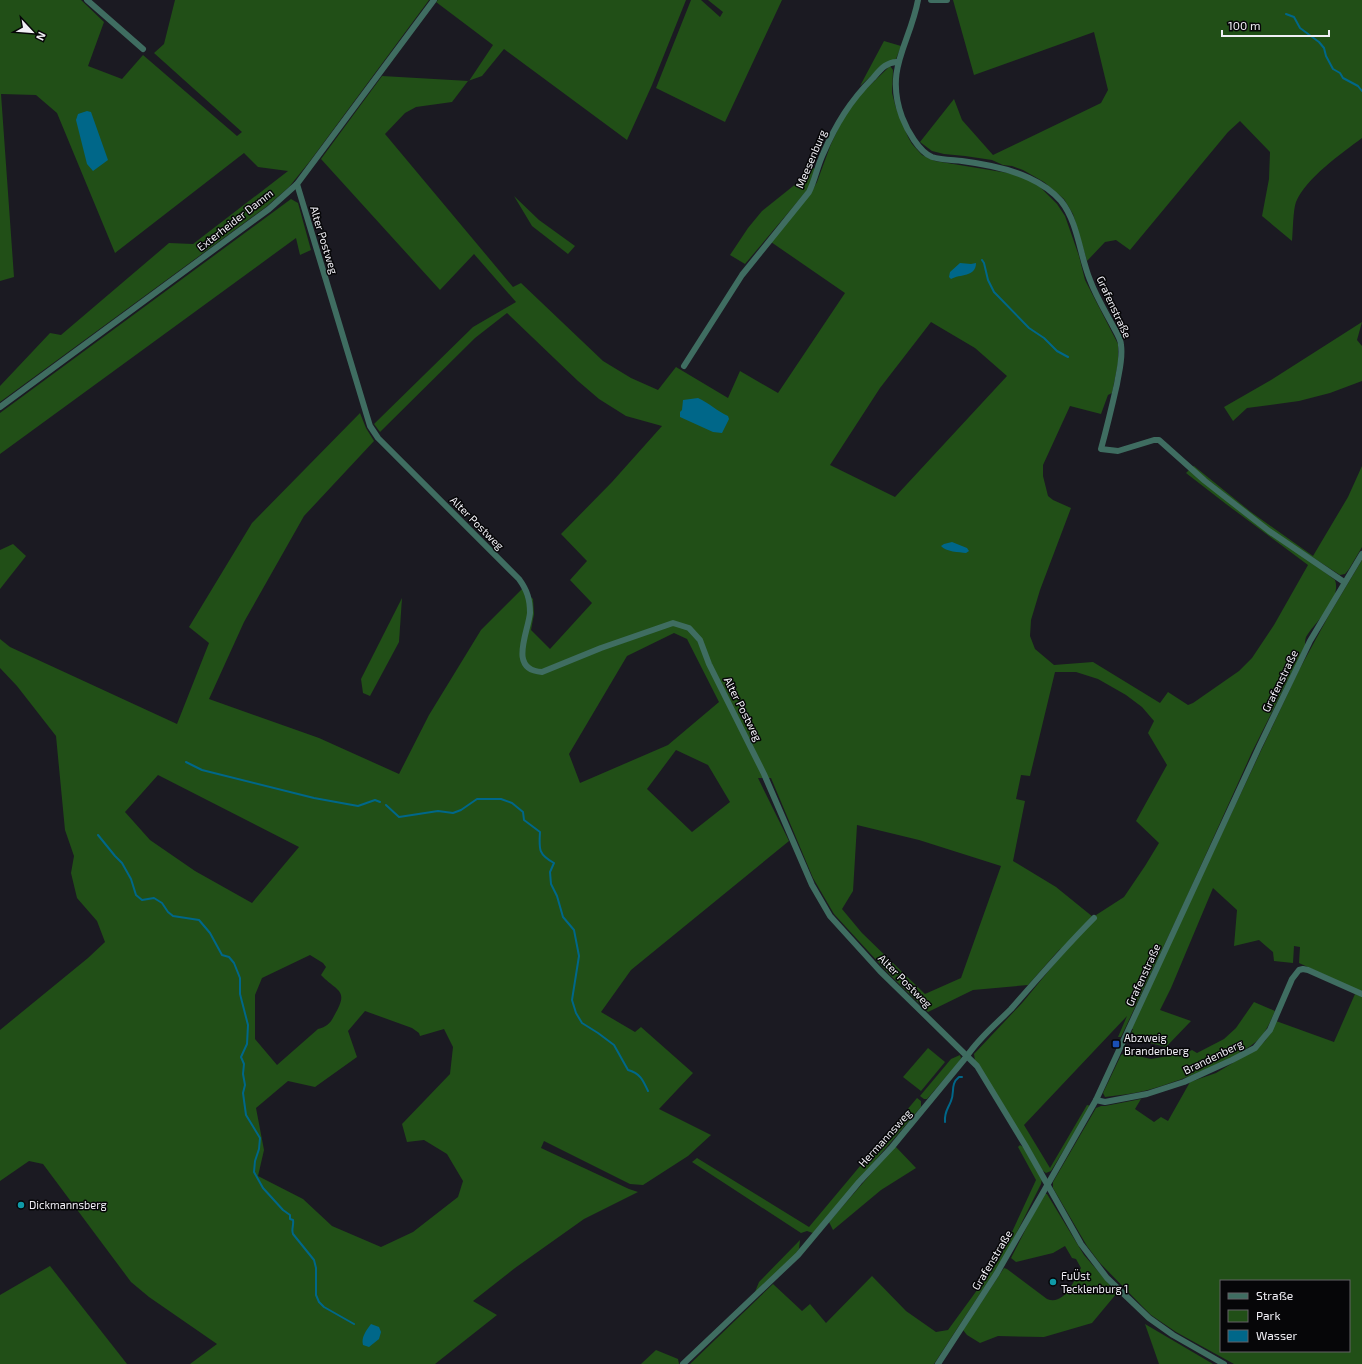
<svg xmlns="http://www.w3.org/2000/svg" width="1362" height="1364" font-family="'Exo 2',sans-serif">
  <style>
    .green { fill: #214f17; fill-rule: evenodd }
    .water { fill: #006789 }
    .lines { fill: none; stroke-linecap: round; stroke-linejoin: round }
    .stream { stroke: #006789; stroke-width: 2 }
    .minor { stroke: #3f6d61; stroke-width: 6 }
    .transit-dot { fill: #1a4fb4; stroke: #060608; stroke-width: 1.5 }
    .culture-dot { fill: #0f9aa8; stroke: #060608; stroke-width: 1.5 }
    .labels { text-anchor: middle; stroke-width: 3; stroke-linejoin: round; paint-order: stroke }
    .street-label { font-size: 11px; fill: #f0eff5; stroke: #060608 }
    .poi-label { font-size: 11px; fill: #f0eff5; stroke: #060608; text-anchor: start }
  </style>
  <rect width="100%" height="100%" fill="#1b1a22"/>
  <g class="green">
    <path d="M 0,0 L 81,0 L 104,22 L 88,66 L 122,79 L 143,55 L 237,136 L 242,132 L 154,53 L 164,44 L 175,0 L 429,0 L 310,161 L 289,187 L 266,207 L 0,402 L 0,386 L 50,333 L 61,335 L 169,243 L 193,244 L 288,171 L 258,167 L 244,153 L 115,253 L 57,113 L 36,95 L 1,94 L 14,277 L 0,281 Z"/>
    <path d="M 438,0 L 686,0 L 652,85 L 627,140 L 504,49 L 482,76 L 468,81 L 452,102 L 416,107 L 405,113 L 385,134 L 513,287 L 521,283 L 603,361 L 631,378 L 658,390 L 676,367 L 728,398 L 740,371 L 778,393 L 845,293 L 771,242 L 811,193 L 817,182 L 831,144 L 843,119 L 860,95 L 890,66 L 893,70 L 892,93 L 896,108 L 908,137 L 912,144 L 922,155 L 935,161 L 1014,174 L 1029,180 L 1040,187 L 1057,204 L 1065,216 L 1079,256 L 1085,280 L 1118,344 L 1118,363 L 1112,393 L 1108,395 L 1101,414 L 1070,406 L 1043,465 L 1043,476 L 1048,496 L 1053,500 L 1071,508 L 1040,590 L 1031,620 L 1030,636 L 1035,649 L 1054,665 L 1093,662 L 1160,703 L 1168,692 L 1188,705 L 1193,703 L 1239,671 L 1252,658 L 1274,625 L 1308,565 L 1226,504 L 1186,473 L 1189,470 L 1335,580 C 1342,599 1315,622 1306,637 C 1305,640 1305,643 1305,646 L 1252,752 L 1184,903 L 1121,1037 L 1118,1037 L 1127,1016 L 1024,1125 L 1050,1168 L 1087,1105 L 1091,1106 L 1051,1171 L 1046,1173 L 1042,1170 L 975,1061 L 974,1054 L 1023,1002 L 1074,940 L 1059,950 L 1028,985 L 973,990 L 928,1012 L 890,975 L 834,914 L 813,878 L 771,778 L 758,778 L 789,841 L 631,970 L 601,1012 L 635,1032 L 641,1027 L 693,1073 L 659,1109 L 711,1135 L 688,1156 L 643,1185 L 630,1184 L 544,1141 L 541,1148 L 629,1189 L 638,1192 L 584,1219 L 515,1268 L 473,1301 L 497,1315 L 435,1364 L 190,1364 L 217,1344 L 149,1297 L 131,1282 L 43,1164 L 29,1161 L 0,1181 L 0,1030 L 88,958 L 105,942 L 97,921 L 77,898 L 71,873 L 74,856 L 65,830 L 56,736 L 17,686 L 0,668 L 0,639 L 10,647 L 177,724 L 209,643 L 189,627 L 252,523 L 360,413 L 366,428 L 374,441 L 304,516 L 244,622 L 209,699 L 319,738 L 399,774 L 429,715 L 481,630 L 522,589 L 533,599 L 534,614 L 531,630 L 550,649 L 592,603 L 570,580 L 587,561 L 561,534 L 612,482 L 662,426 L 626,416 L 599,399 L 578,381 L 507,313 L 475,338 L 380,432 L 374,424 L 473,327 L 516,302 L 474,254 L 440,290 L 321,159 L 382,76 L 469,81 L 493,45 L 436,2 ZM 931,322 L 975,348 L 1007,376 L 895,497 L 830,465 L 880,388 ZM 674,633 L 687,639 L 719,702 L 668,745 L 580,783 L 569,754 L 627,656 ZM 1055,672 L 1076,672 L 1098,679 L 1126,695 L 1142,707 L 1154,721 L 1148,733 L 1167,765 L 1136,821 L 1159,843 L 1145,866 L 1124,897 L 1093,917 L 1056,887 L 1013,861 L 1025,801 L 1016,799 L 1021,775 L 1030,776 ZM 676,750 L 708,765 L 730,802 L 692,832 L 647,789 ZM 158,775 L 299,847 L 252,903 L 195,871 L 150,840 L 125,812 ZM 857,825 L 919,840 L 1001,866 L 961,978 L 925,994 L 862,933 L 842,909 L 853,891 ZM 310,955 L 323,963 L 326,967 L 321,975 C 337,992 350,989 334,1016 C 330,1024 326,1027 318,1029 L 277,1065 L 255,1039 L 255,995 L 262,978 ZM 365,1011 L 412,1028 L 419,1033 L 420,1036 L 444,1029 L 453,1047 L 450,1074 L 402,1124 L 407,1142 L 424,1140 L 447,1154 L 463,1181 L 458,1197 L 413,1232 L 381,1247 L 332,1226 L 303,1199 L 258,1176 L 264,1150 L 256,1108 L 288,1081 L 315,1087 L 357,1057 L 348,1031 Z"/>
    <path d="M 691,0 L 701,0 L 720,17 L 723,12 L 708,0 L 782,0 L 725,122 L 656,88 Z"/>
    <path d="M 953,0 L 1362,0 L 1362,138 C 1342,153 1306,178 1296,202 C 1293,210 1293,231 1292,241 L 1262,216 L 1269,179 L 1270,152 L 1240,121 L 1228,132 L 1130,250 L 1116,240 L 1105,242 L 1087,261 L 1073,214 L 1064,199 L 1044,182 L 1023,170 L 1012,166 L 1003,165 L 992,160 L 965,156 L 944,154 L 932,151 L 920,142 L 954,99 L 962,120 L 993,155 L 1101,103 L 1108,90 L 1094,32 L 974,75 Z"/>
    <path d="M 884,41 L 901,46 L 896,59 L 887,62 L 860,86 Z"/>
    <path d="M 808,166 L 816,169 L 809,188 L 745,264 L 730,255 L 748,228 L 762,211 L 802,179 Z"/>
    <path d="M 514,196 L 539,220 L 575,246 L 568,254 L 532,226 Z"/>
    <path d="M 291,199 L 298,203 L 311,250 L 300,255 L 296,238 L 0,454 L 0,413 Z"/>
    <path d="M 1362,322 L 1357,340 L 1362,346 L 1362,381 L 1330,393 L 1299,401 L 1247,408 L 1233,421 L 1224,407 L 1271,380 Z"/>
    <path d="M 1194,466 L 1251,512 L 1313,556 L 1348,497 L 1362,466 L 1362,547 L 1349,569 L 1345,574 L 1340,575 L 1275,533 L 1192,467 Z"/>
    <path d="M 13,544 L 26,556 L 0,589 L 0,550 Z"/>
    <path d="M 1362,560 L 1362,992 L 1299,963 L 1300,947 L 1294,946 L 1293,963 L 1274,961 L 1273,952 L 1259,940 L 1234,946 L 1237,910 L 1213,888 L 1171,988 L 1160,1010 L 1191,1021 L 1166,1047 L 1133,1039 L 1131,1033 L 1133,1029 L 1130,1029 L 1298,672 L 1329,615 Z"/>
    <path d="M 402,598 L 399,642 L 370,696 L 363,693 L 361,679 Z"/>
    <path d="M 1355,994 L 1362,997 L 1362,1364 L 1234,1364 L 1176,1332 L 1151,1315 L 1140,1304 L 1099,1262 L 1087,1246 L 1053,1188 L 1053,1182 L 1096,1108 L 1101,1106 L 1105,1106 L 1141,1099 L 1135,1109 L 1154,1122 L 1161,1117 L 1168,1121 L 1190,1082 L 1216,1073 L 1256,1049 L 1265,1041 L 1272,1031 L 1276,1021 L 1334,1042 ZM 1221,1281 L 1349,1281 L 1349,1351 L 1221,1351 Z"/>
    <path d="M 1254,1002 L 1275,1011 C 1271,1020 1267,1030 1260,1038 C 1241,1058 1173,1084 1144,1091 C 1131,1094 1118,1095 1105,1097 L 1103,1093 L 1121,1055 L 1125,1053 L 1151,1059 L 1186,1053 L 1192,1050 L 1197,1053 L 1224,1039 L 1236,1028 Z"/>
    <path d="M 928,1048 L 945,1062 L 921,1091 L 903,1077 Z"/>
    <path d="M 960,1055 L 961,1058 L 958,1063 L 927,1099 L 924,1099 L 920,1096 L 951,1059 Z"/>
    <path d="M 917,1098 L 921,1101 L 921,1107 L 813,1233 L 807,1231 L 801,1233 L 692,1162 L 697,1158 L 809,1227 Z"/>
    <path d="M 1020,1145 L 1023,1147 L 1042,1179 L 1041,1184 L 1006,1254 L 934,1364 L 690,1364 L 773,1284 L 802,1311 L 810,1304 L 826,1323 L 872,1276 L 906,1311 L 936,1332 L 948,1330 L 999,1260 L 1036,1180 L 1018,1147 Z"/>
    <path d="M 895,1146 L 916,1168 L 881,1190 L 833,1230 L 829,1222 Z"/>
    <path d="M 1045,1194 L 1047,1194 L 1084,1255 L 1117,1293 L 1092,1323 L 1044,1337 L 998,1336 L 980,1343 L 967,1335 L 963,1330 L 1004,1268 L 1007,1269 L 1047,1299 C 1065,1306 1074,1280 1081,1268 L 1076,1259 L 1072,1258 L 1065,1246 L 1053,1253 L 1016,1262 L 1011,1258 L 1036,1209 Z"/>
    <path d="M 800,1240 L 799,1249 L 794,1256 L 755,1292 L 759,1282 Z"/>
    <path d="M 50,1266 L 127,1364 L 0,1364 L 0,1295 Z"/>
    <path d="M 1145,1324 L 1213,1364 L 1159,1364 Z"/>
    <path d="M 656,1350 L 678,1359 L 679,1364 L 641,1364 Z"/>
  </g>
  <g class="water">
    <path d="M 87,111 L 91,112 L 108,160 L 93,171 L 87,164 L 76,120 L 78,114 Z"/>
    <path d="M 960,263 L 971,264 L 976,263 C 976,277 960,274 951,279 L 949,277 L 950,272 Z"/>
    <path d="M 698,398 C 709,403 717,411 728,416 L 729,419 L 722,433 L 713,432 L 680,417 L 680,412 L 682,410 L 683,400 Z"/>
    <path d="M 952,542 L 967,548 L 969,551 L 966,553 C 959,552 946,552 941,546 L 944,544 Z"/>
    <path d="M 371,1324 L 379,1327 L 381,1332 L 379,1339 L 369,1347 L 363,1345 C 361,1337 366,1331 371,1324 Z"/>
  </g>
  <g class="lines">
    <g class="stream">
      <path d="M 1286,14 L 1294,17 L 1300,28 L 1319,42 L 1324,48 L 1326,56 L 1333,69 L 1340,73 L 1343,78 L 1358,86 L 1362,91"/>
      <path d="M 982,260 L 984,263 L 988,280 L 994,292 L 1029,328 L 1044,338 L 1057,351 L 1068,357"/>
      <path d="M 186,762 L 202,770 L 314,798 L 358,806 L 375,800 L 380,802"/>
      <path d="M 386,805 L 399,817 L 438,811 L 453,813 L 461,810 L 477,799 L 501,799 L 512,803 L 523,812 L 524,820 L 540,832 C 539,849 538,854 554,863 L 550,872 L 551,884 L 557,896 L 563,917 L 574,930 L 579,956 L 572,1000 L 576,1013 L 582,1023 L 598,1033 L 614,1045 L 628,1070 C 640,1073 643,1080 648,1091"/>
      <path d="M 98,835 L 115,856 L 122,863 L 131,879 L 136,895 L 142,900 L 154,898 L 162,903 L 168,912 L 173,916 L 199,920 L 210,933 L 222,955 L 229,957 L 234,963 L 240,978 L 240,994 L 248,1025 L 247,1044 L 241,1057 L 244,1064 L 243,1074 L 245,1085 L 243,1093 L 246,1115 L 260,1138 L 259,1149 L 255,1161 L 254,1172 L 263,1188 L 283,1210 L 290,1215 L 290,1219 L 293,1220 C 294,1226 291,1229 293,1234 L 314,1260 L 316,1268 L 316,1295 L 319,1302 L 324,1307 L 354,1324"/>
      <path d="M 945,1122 C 944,1112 948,1109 951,1101 C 955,1092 950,1084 959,1077 L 962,1077"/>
    </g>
    <g class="minor">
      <path d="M 87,0 L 143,49"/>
      <path d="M 918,0 C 910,44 884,68 902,117 C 907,130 919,152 932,157 C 941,160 953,160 962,161 C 985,164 1008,168 1029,178 C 1040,183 1053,192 1061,201 C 1078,222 1080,256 1090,280 C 1096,296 1105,311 1113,326 C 1116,332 1121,339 1121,345 C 1123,359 1119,371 1117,384 C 1112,406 1107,427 1101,449 L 1118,451 L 1154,440 L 1159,440 L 1205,481 L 1269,531 L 1344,582"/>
      <path d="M 931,0 L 947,0"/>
      <path d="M 297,184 L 370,426 L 378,438 L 519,579 C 527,590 530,599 530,613 C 528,633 508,670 542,672 L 601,648 L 673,623 L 689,628 L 700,640 L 709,664 L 764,774 L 812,885 L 830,916 L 880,971 L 977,1066 L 1025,1145 L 1081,1244 L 1107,1278 L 1149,1318 L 1173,1335 L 1224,1364"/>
      <path d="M 684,366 L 742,275 L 809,192 C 815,180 817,167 823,154 C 836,124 850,101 873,78 C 880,70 887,61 898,62"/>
      <path d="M 0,407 L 269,209 L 297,184 L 434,0"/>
      <path d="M 1096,1100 L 1105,1102 L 1147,1094 L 1184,1082 L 1232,1060 L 1255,1048 L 1270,1030 L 1292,979 L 1299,970 L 1303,969 L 1308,970 L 1362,994"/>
      <path d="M 683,1364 L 798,1255 L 859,1182 L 892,1147 L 967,1056 C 979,1038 996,1024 1011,1009 C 1038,978 1065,947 1094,918"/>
      <path d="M 938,1364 L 997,1273 L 1096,1100 L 1259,747 L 1310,641 L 1362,554"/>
    </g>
  </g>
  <rect class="transit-dot" x="1112" y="1040" width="8" height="8" rx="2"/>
  <g class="culture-dot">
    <circle cx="21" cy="1205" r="4"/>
    <circle cx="1053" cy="1282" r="4"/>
  </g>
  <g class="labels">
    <g class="street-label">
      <text transform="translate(811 159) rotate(-67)" y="4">Meesenburg</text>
      <text transform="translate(235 220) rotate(-38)" y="4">Exterheider Damm</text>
      <text transform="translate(324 240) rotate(73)" y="4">Alter Postweg</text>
      <text transform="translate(1114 307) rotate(65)" y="4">Grafenstraße</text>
      <text transform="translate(477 523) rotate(45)" y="4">Alter Postweg</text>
      <text transform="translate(1280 681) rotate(-64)" y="4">Grafenstraße</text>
      <text transform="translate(743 709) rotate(63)" y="4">Alter Postweg</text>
      <text transform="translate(1143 975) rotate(-65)" y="4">Grafenstraße</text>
      <text transform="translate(905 981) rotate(45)" y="4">Alter Postweg</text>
      <text transform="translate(1213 1057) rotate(-26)" y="4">Brandenberg</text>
      <text transform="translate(885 1138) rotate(-48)" y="4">Hermannsweg</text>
      <text transform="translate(992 1260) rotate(-59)" y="4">Grafenstraße</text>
    </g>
    <g class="poi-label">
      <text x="1124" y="1042">Abzweig<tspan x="1124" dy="13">Brandenberg</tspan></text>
      <text x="29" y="1209">Dickmannsberg</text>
      <text x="1061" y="1280">FuÜst<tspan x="1061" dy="13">Tecklenburg 1</tspan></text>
    </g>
  </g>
  <rect x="1220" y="1280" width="130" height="72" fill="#060608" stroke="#646367"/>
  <rect x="1228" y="1293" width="20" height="6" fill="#3f6d61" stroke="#646367"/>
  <text x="1256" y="1300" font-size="12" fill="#f0eff5">Straße</text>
  <rect x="1228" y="1310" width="20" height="12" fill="#214f17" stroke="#646367"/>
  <text x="1256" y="1320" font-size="12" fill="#f0eff5">Park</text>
  <rect x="1228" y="1330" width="20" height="12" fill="#006789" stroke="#646367"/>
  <text x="1256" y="1340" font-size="12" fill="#f0eff5">Wasser</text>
  <g transform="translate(32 32) rotate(116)" stroke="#060608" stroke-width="3" paint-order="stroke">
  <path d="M0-3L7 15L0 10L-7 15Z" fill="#f0eff5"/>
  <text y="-6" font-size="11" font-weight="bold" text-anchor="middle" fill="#f0eff5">N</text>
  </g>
  <path d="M1222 30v6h107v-6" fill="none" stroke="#f0eff5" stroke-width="2"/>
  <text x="1228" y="30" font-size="12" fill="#f0eff5" stroke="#060608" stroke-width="3" paint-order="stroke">100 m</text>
</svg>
